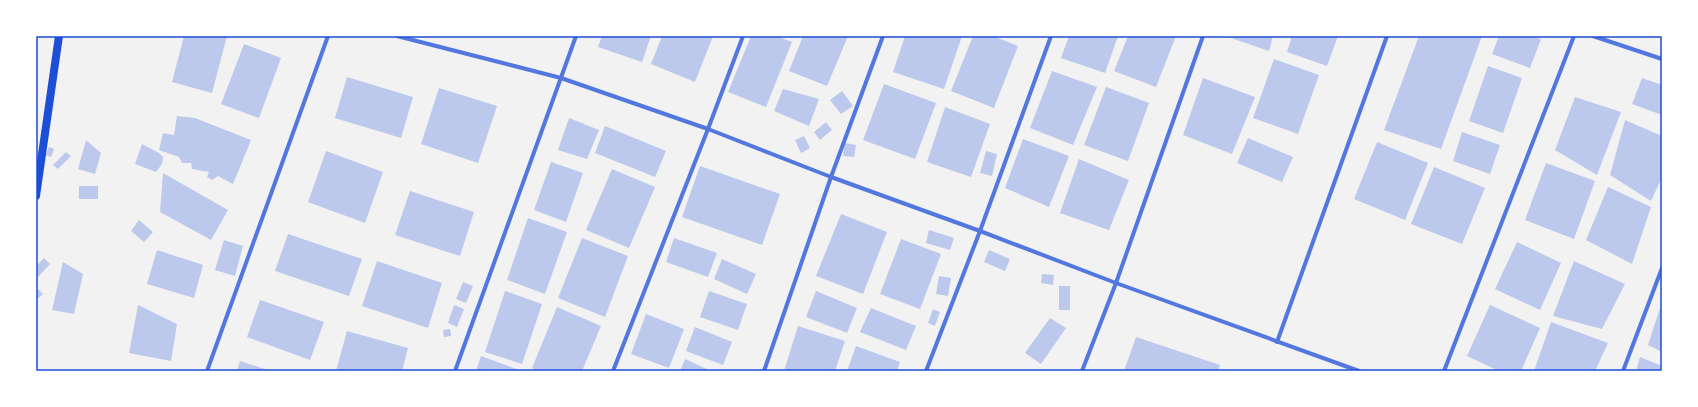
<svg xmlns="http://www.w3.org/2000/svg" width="1698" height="407" font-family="'Exo 2',sans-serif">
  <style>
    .building { fill: #bdc9ec }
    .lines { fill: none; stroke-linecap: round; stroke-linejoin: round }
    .minor { stroke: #5277de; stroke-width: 4 }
    .secondary { stroke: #1d4ed8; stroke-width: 8 }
    .neatline { fill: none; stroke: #1d4ed8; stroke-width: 1.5 }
  </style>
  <rect width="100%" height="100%" fill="#f2f2f2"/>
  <g class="building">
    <path d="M 184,36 L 227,36 L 212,93 L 172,82 Z"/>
    <path d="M 602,36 L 651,36 L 642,62 L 598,47 Z"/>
    <path d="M 662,36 L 713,36 L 695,82 L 651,64 Z"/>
    <path d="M 751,36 L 776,36 L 792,42 L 766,107 L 728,92 Z"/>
    <path d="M 803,36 L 848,36 L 827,86 L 789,71 Z"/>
    <path d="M 905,36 L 962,36 L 944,89 L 893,72 Z"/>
    <path d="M 973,36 L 993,36 L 1018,46 L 994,108 L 951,91 Z"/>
    <path d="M 1069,36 L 1118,36 L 1105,73 L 1061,58 Z"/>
    <path d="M 1128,36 L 1176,36 L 1156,87 L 1114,71 Z"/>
    <path d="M 1225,36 L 1273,36 L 1269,51 Z"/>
    <path d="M 1292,36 L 1338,36 L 1327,66 L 1287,52 Z"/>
    <path d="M 1419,36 L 1482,36 L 1441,149 L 1384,130 Z"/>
    <path d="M 1499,36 L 1532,36 L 1541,39 L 1530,68 L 1492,54 Z"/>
    <path d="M 244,44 L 281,58 L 259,118 L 221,104 Z"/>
    <path d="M 1274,59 L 1319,75 L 1298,134 L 1253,118 Z"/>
    <path d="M 1488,66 L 1522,78 L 1503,133 L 1469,121 Z"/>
    <path d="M 1052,71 L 1097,87 L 1073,145 L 1030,128 Z"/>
    <path d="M 347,77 L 413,97 L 401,138 L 335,118 Z"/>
    <path d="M 1203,78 L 1255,97 L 1232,154 L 1183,135 Z"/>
    <path d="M 1642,78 L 1662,85 L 1662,115 L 1632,104 Z"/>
    <path d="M 884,84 L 936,103 L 915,159 L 863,140 Z"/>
    <path d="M 1106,87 L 1149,103 L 1128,161 L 1084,145 Z"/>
    <path d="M 439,88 L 497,106 L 478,163 L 421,144 Z"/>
    <path d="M 783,89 L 819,99 L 809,126 L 774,111 Z"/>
    <path d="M 842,91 L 853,106 L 841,114 L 830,100 Z"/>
    <path d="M 1575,97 L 1621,112 L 1597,175 L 1555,150 Z"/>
    <path d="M 945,107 L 990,124 L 971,177 L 927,162 Z"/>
    <path d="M 177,116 L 195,118 L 251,140 L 233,184 L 218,176 L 212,180 L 207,177 L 209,172 L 192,169 L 191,163 L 182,163 L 179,157 L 159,150 L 163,133 L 174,135 Z"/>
    <path d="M 569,118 L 599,130 L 587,159 L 558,150 Z"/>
    <path d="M 1625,120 L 1662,136 L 1662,177 L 1651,201 L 1610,175 Z"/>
    <path d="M 826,122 L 832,130 L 820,140 L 814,132 Z"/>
    <path d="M 605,126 L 666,151 L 655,177 L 595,153 Z"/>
    <path d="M 1462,132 L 1500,145 L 1490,174 L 1453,161 Z"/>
    <path d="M 804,136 L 810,148 L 801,153 L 795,140 Z"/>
    <path d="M 1248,138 L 1293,157 L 1282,182 L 1237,163 Z"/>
    <path d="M 1023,139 L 1069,156 L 1049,207 L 1005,188 Z"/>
    <path d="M 86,140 L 101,153 L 95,174 L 78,169 Z"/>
    <path d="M 1377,142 L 1428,163 L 1405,220 L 1354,199 Z"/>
    <path d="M 845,143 L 856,145 L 854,157 L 843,156 Z"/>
    <path d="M 142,144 L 159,153 L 163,157 L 162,164 L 156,172 L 135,164 Z"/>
    <path d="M 49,147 L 54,149 L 51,157 L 46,155 Z"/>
    <path d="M 326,151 L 383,172 L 365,223 L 308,202 Z"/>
    <path d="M 986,151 L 997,154 L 992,176 L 980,173 Z"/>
    <path d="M 66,152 L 71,156 L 58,169 L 53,165 Z"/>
    <path d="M 1079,159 L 1129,180 L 1109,230 L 1060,213 Z"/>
    <path d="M 551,162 L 583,173 L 566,222 L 534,210 Z"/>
    <path d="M 1546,163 L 1595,181 L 1574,239 L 1525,220 Z"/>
    <path d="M 700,166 L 780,194 L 762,245 L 682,217 Z"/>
    <path d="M 1434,167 L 1485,188 L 1462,244 L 1411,224 Z"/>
    <path d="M 612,169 L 655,187 L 629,248 L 586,230 Z"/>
    <path d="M 163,173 L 228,210 L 211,240 L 160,212 Z"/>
    <rect x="79" y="186" width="19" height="13"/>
    <path d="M 1608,187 L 1651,207 L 1632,264 L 1586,240 Z"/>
    <path d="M 410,191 L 474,212 L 460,256 L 395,235 Z"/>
    <path d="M 841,214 L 887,232 L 863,294 L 816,276 Z"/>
    <path d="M 528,218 L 567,232 L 545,294 L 507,280 Z"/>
    <path d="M 139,220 L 153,232 L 144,242 L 131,231 Z"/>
    <path d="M 929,230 L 954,238 L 950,250 L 926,243 Z"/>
    <path d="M 288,234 L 362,259 L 349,296 L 275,271 Z"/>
    <path d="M 582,238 L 628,256 L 605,317 L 558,298 Z"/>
    <path d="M 674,238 L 717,253 L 708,277 L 666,262 Z"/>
    <path d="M 901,239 L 941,254 L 920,309 L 880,294 Z"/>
    <path d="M 224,240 L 243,246 L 235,276 L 215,270 Z"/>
    <path d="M 1517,242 L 1561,263 L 1540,310 L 1495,289 Z"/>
    <path d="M 157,250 L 203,265 L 194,298 L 147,284 Z"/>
    <path d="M 989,250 L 1010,259 L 1005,271 L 984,262 Z"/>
    <path d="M 44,258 L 50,264 L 38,277 L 36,275 L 36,266 Z"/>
    <path d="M 722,259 L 756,274 L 747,294 L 714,279 Z"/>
    <path d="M 377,261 L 442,283 L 428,328 L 362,306 Z"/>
    <path d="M 1574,261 L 1625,284 L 1602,329 L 1553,316 Z"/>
    <path d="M 63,262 L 83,274 L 74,314 L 52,310 Z"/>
    <path d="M 1042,274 L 1054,275 L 1053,285 L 1041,283 Z"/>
    <path d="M 939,276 L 951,278 L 948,296 L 936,294 Z"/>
    <path d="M 463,282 L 473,286 L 466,303 L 456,299 Z"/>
    <rect x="1059" y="286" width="11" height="24"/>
    <path d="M 38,289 L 43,294 L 36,300 L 36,291 Z"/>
    <path d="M 505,291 L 542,304 L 522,364 L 485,352 Z"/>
    <path d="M 709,291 L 747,304 L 738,330 L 700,317 Z"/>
    <path d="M 816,291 L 857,308 L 847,333 L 806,317 Z"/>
    <path d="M 260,300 L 324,322 L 310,360 L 247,337 Z"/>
    <path d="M 1662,302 L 1662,352 L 1648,345 Z"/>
    <path d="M 138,305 L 177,324 L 171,361 L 129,353 Z"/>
    <path d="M 454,305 L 464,309 L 457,327 L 448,323 Z"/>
    <path d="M 1490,305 L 1540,328 L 1521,371 L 1499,371 L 1467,356 Z"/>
    <path d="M 557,307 L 601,326 L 582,371 L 538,371 L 532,368 Z"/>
    <path d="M 871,308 L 916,326 L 906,350 L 860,332 Z"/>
    <path d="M 933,309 L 940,312 L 935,326 L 928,323 Z"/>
    <path d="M 646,314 L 684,329 L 669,368 L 631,354 Z"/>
    <path d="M 1050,318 L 1066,328 L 1041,364 L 1025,353 Z"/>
    <path d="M 1551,322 L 1608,343 L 1595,371 L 1534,371 Z"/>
    <path d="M 798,326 L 845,341 L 835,371 L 784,371 Z"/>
    <path d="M 695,327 L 732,342 L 723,365 L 686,351 Z"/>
    <path d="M 450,329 L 451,336 L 444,337 L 443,330 Z"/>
    <path d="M 347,331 L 408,348 L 402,371 L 336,371 Z"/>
    <path d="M 1136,337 L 1220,365 L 1218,371 L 1124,371 Z"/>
    <path d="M 856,346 L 900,362 L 897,371 L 847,371 Z"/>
    <path d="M 481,356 L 522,371 L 476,371 Z"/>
    <path d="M 1640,357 L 1662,366 L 1662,371 L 1636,371 Z"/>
    <path d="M 685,359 L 711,371 L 680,371 Z"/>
    <path d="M 240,361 L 271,371 L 237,371 Z"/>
  </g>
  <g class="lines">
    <g class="minor">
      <path d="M 397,36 L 561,78 L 708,129 L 831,177 L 980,231 L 1116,283 L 1359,371"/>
      <path d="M 1593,36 L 1662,59"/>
      <path d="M 1277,342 L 1387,36"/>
      <path d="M 207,371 L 328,36"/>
      <path d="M 455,371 L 576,36"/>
      <path d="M 613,371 L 708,129 L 743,36"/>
      <path d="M 764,371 L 831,177 L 883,36"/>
      <path d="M 926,371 L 980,231 L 1051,36"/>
      <path d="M 1082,371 L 1116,283 L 1203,36"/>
      <path d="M 1444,371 L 1574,36"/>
      <path d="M 1623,371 L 1662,268"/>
    </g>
    <path class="secondary" d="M 36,196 L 59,36"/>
  </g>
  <rect width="1698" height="407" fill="none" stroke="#ffffff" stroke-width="74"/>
  <rect x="37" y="37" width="1624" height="333" class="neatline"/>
</svg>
